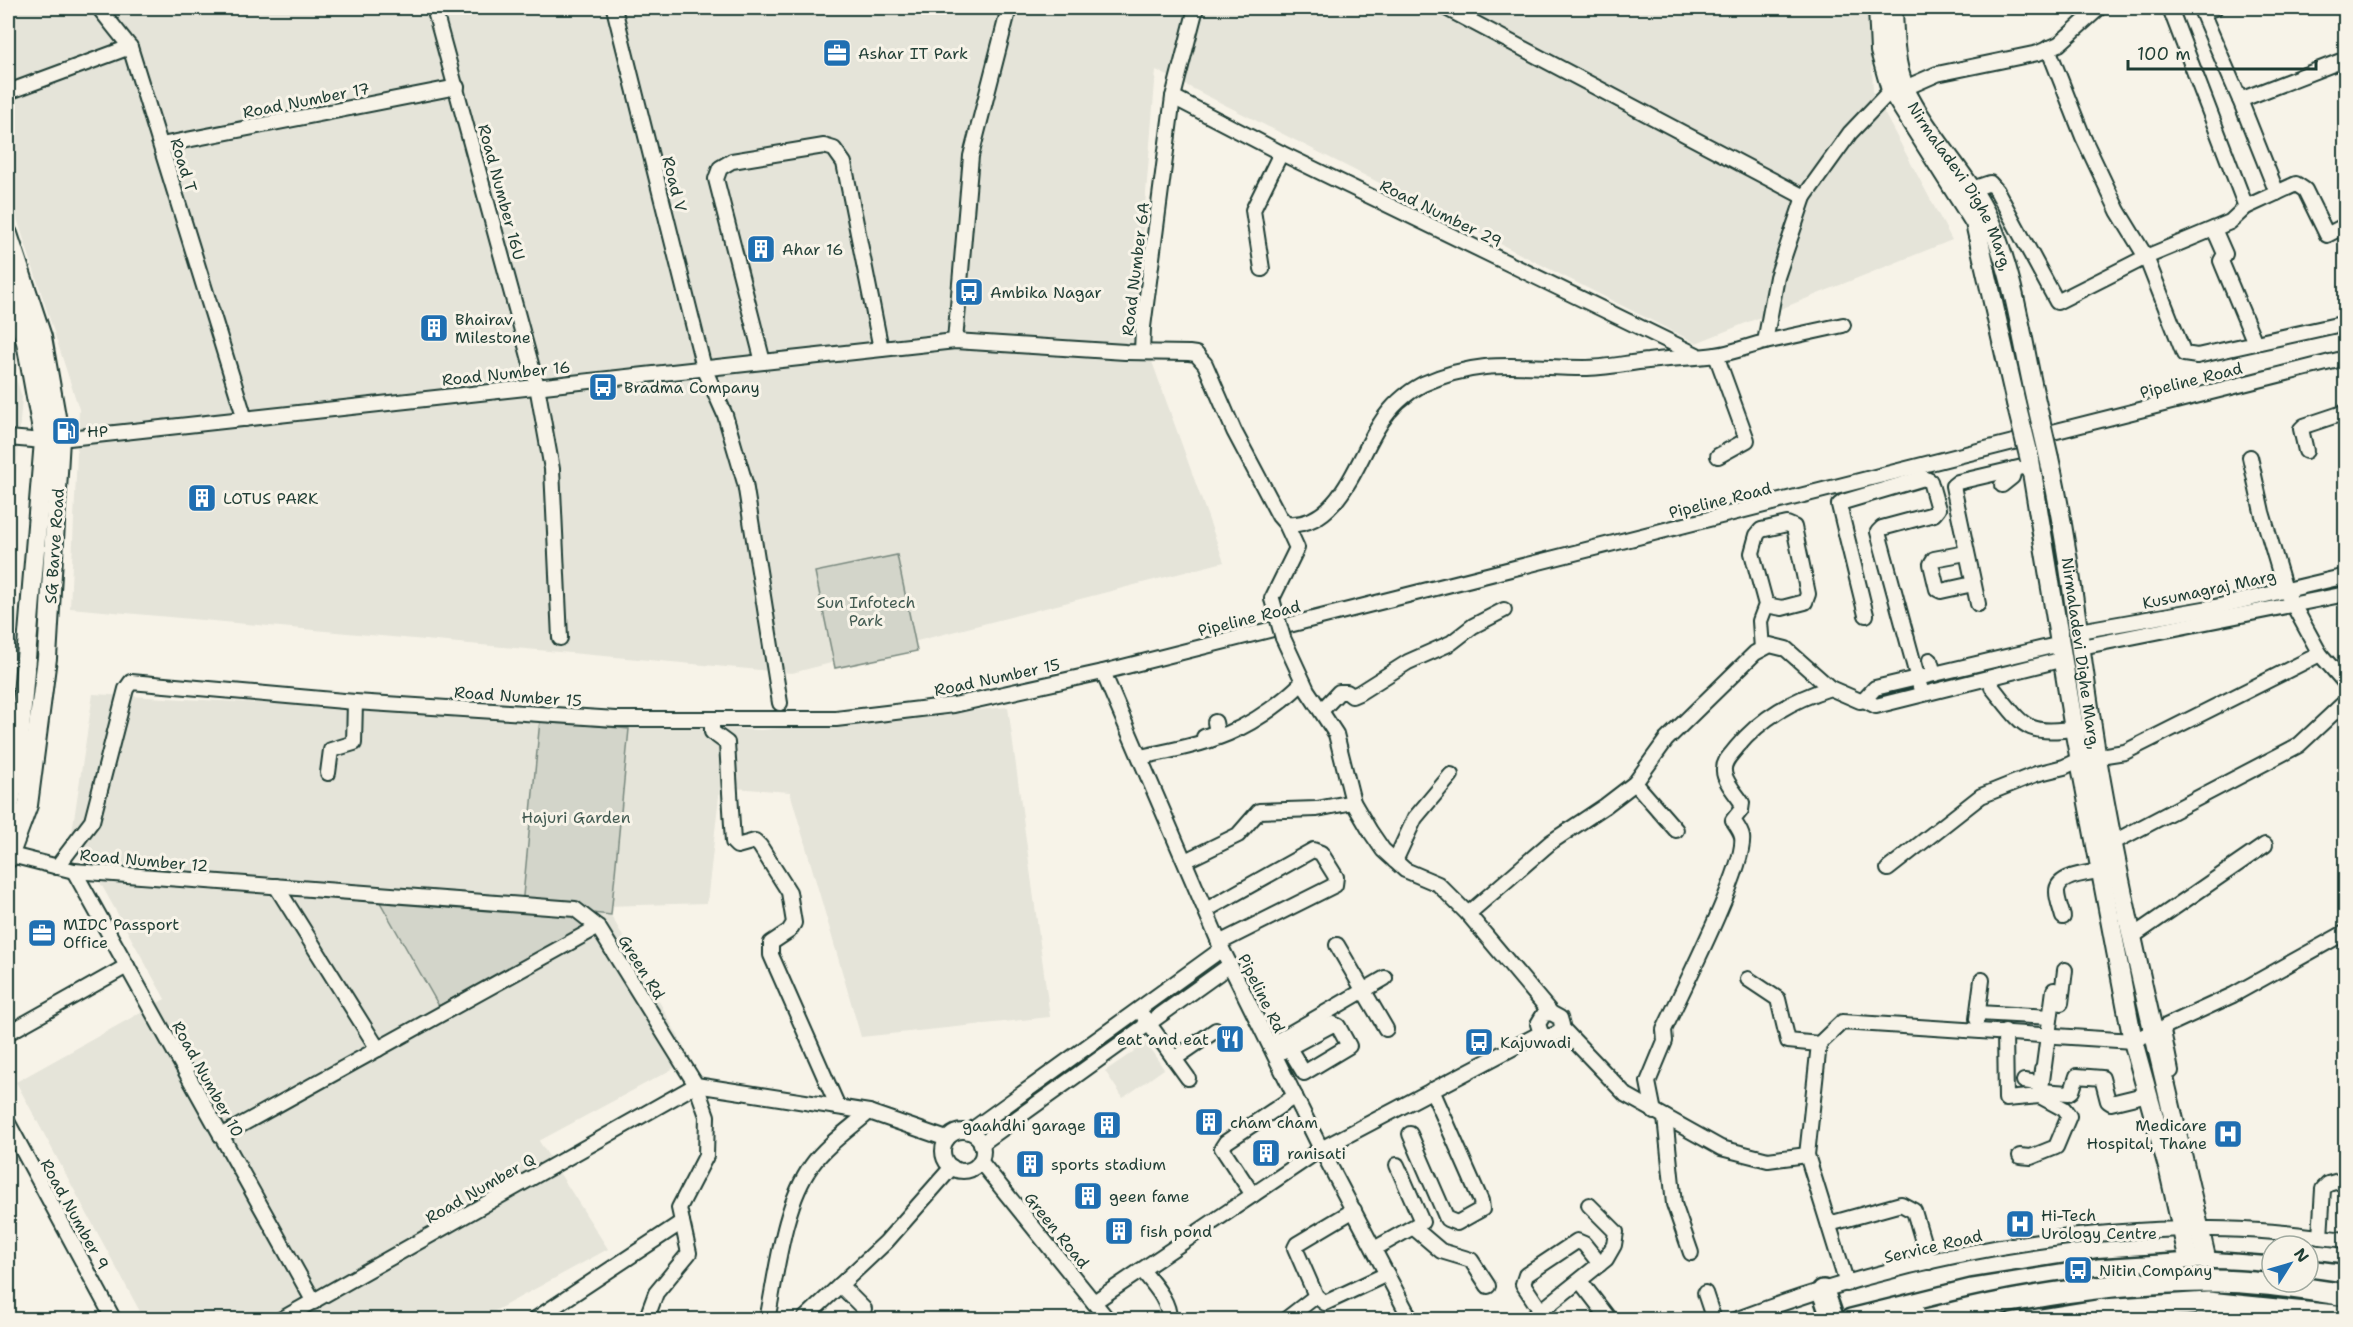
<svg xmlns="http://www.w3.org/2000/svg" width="2353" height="1327" font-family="'Shantell Sans',sans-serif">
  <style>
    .built { fill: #e5e4d9 }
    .green { fill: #d3d5ca; stroke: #79897f; stroke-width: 1.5 }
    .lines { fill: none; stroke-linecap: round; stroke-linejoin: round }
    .minor-casing { stroke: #1f3d34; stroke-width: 18 }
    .major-casing { stroke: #1f3d34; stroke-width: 22 }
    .highway-casing { stroke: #1f3d34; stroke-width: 26 }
    .minor { stroke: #f7f3e8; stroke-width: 14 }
    .major { stroke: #f7f3e8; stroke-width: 18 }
    .highway { stroke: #f7f3e8; stroke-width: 21 }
    .minor-bridge-casing { stroke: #1f3d34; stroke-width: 18; stroke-linecap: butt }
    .major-bridge-casing { stroke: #1f3d34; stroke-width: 22; stroke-linecap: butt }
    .highway-bridge-casing { stroke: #1f3d34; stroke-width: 26; stroke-linecap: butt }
    .minor-bridge { stroke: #f7f3e8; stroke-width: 14 }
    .major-bridge { stroke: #f7f3e8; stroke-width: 18 }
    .highway-bridge { stroke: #f7f3e8; stroke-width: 21 }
    .labels { text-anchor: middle; stroke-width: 6; stroke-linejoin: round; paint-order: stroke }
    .poi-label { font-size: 16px; fill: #1f3d34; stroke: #f7f3e8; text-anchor: start }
    .street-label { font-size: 16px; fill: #1f3d34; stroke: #f7f3e8 }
    .park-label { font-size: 16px; fill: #435b52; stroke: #f7f3e8 }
  </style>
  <rect width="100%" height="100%" fill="#f7f3e8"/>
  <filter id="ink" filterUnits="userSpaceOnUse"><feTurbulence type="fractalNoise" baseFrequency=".0167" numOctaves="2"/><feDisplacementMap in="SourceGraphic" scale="12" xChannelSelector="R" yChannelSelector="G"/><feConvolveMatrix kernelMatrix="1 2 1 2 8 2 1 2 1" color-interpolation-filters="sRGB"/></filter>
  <g filter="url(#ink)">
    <g class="built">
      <path d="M 8,8 L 1870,8 L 1873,92 L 1952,240 L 1696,343 L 1156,70 L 1136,317 L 1224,562 L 792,673 L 70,608 L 79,409 L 8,191 Z"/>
      <path d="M 8,355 L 22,397 L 8,571 Z"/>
      <path d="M 93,694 L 761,730 L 1008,707 L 1050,1017 L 861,1037 L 790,792 L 720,787 L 707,903 L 606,906 L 691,1059 L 539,1141 L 608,1249 L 480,1319 L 325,1319 L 301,1310 L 280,1319 L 144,1319 L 16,1082 L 165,999 L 72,832 Z"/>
      <path d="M 1146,1043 L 1164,1069 L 1123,1098 L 1105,1071 Z"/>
    </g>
    <g class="green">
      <path d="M 897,555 L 917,651 L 835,668 L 815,572 Z"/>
      <path d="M 540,720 L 629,729 L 611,915 L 522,906 Z"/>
      <path d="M 377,897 L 576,916 L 588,925 L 439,1006 Z"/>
    </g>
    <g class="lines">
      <g class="minor-casing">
        <g id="minor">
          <path d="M 99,8 L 130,47"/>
          <path d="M 434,8 L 537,386 L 552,469 L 560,638"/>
          <path d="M 614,8 L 704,368 L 725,415 L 745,483 L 780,703"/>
          <path d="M 1446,8 L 1804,197"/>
          <path d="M 2170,8 L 2246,207"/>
          <path d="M 2215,8 L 2202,12 L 2240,100"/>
          <path d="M 2048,48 L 2083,137 L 2118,211 L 2146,257 L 2184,354 L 2197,356 L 2346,323"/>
          <path d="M 8,92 L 130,47 L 245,419"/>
          <path d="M 1173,97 L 1281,153 L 1697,355"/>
          <path d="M 161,145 L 457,87"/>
          <path d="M 1972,189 L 1990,183 L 1997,191 L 2057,302 L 2146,257 L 2230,222 L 2246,207 L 2296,184 L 2305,190 L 2327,235 L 2346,225"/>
          <path d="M 2277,193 L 2240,100 L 2346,59"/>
          <path d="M 2214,229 L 2225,254 L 2221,261 L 2223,266 L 2255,343"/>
          <path d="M 1262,269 L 1253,210 L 1281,153"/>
          <path d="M 955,341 L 971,156 L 1009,8"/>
          <path d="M 1765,342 L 1843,325"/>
          <path d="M 1142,352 L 1143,327 L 1173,97 L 1196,8"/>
          <path d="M 1716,355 L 1747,440 L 1718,456"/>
          <path d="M 763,362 L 716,179 L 720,168 L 732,161 L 824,146 L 834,149 L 844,163 L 881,349"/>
          <path d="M 8,438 L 44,441"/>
          <path d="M 60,439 L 955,341 L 1125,352 L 1189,353 L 1196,354 L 1205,364 L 1234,431 L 1279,516 L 1286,524 C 1339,529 1357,459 1380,424 C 1390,408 1406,393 1423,384 C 1483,357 1522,368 1584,368 C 1605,368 1627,363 1648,361 C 1671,358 1694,358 1716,355 C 1732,353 1749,346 1765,342 L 1777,277 L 1804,197 L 1850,133 L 1891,90 L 1905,88 L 1937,74 L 2038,53 L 2059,44 L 2099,8"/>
          <path d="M 2306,451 L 2301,429 L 2304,426 L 2346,412"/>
          <path d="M 2250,457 L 2262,512 L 2285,590 L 2320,654 L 2346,684"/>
          <path d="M 2002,485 L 2012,477 L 2014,469"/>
          <path d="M 1966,553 L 1934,559 L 1931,564 L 1937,589 L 1941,591 L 1973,584"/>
          <path d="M 1272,599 L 1297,548 L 1286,524"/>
          <path d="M 1978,604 L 1953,486 L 1958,482 L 2031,465"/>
          <path d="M 1866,615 L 1839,505 L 1843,502 L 1924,478 L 1930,481 L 1938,509 L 1934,514 L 1882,528 L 1878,532 L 1922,694"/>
          <path d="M 2079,631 L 2215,607 L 2346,576"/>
          <path d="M 1283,638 L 1307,690 L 1336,734 L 1353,802 L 1370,831 L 1383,850 L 1405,870 L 1438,884 L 1468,914"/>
          <path d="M 2061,644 L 1875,688 L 1864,700 L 1876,706 L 2064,659"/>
          <path d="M 2081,647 L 2346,594"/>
          <path d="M 1762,649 L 1760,621 L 1766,605 L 1752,553 L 1757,535 L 1761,530 L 1787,524 L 1794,527 L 1808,594 L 1805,602 L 1782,608 L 1766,605"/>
          <path d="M 1930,660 L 1934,674"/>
          <path d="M 1103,672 L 1222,949 L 1321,1149 L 1411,1320"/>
          <path d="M 1992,687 C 2026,729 2024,735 2081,728"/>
          <path d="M 1322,710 L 1339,692 L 1347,692 L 1352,696 L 1359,693 L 1408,662 L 1451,643 L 1473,626 L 1504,610"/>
          <path d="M 712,719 L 712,732 L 727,743 L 733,842 L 737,846 L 755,841 L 760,846 L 789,892 L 794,923 L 789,931 L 771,943 L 771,955 L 838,1107"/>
          <path d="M 1204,737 L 1217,732 L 1215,722"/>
          <path d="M 1140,757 C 1211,743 1250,733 1303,682"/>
          <path d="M 328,773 L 331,750 L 354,743 L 355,702"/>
          <path d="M 1635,783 L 1676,830"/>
          <path d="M 2114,842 L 2299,745 L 2346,701"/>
          <path d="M 11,855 L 74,871 L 575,909 L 598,927 L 696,1085 L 869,1112 L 947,1139"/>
          <path d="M 1185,861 L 1238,835 L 1259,811 L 1317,809 L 1353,802"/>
          <path d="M 1395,861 L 1415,818 L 1451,775"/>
          <path d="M 57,867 L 92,821 L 126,689 L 131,682 L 355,702 L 616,719 L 836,719 L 954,705 L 1103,672 L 1293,624 L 2346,358"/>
          <path d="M 1888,869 L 1981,796 L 2036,774 L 2064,767 L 2080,759 L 2125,752 L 2320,654"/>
          <path d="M 74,871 L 314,1302"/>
          <path d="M 276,886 L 378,1049"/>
          <path d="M 1206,910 L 1313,850 L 1321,853 L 1336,877 L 1335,885 L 1219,943"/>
          <path d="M 2063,917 C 2061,909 2057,900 2057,892 C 2056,874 2095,872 2108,870"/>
          <path d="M 2133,936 L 2265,845"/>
          <path d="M 1337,945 L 1386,1029"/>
          <path d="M 1748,979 L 1778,999 L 1788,1041 L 1819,1044"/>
          <path d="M 2061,1003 L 2065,970"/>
          <path d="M 1551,1013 L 1544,1014 L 1538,1024 L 1541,1033 L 1549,1037 L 1560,1032 L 1562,1025 L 1560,1018 L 1551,1013 L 1468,914 L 1551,842 L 1605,806 L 1635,783 L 1666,740 L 1755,653 L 1770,645 L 1786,649 L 1830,688"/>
          <path d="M 1978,1013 L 2050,1017"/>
          <path d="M 1144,1017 L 1188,1078"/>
          <path d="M 1977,1019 L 1982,980"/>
          <path d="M 1562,1028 L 1626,1095 L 1721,1148 L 1768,1160 L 1807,1155"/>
          <path d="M 2005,1031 L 2006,1099 L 2040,1096 L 2064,1109 L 2069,1116 L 2056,1147 L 2031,1157 L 2020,1156"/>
          <path d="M 8,1033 L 127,966"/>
          <path d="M 1270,1045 L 1385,978"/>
          <path d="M 1275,1055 L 1333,1024 L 1338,1026 L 1349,1046 L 1304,1073 L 1289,1048"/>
          <path d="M 1174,1059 L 1216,1030"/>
          <path d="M 2171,1071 L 2163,1031 L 2166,1026 L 2233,995 L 2346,932"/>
          <path d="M 2024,1081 L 2037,1083 L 2041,1080 L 2042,1070"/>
          <path d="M 2041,1091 L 2069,1093 L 2072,1091 L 2077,1076 L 2102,1078 L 2108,1101 L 2111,1103 L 2148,1094"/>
          <path d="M 2040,1096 L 2054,990"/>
          <path d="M 1654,1112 L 1648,1082 L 1665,1041 L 1664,1030 C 1679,997 1747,865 1742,837 C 1741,831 1736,825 1733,820 L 1741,810 L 1742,803 C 1737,795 1724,781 1724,771 C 1723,761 1731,755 1737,747 C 1762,717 1793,700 1830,688 L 1860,701 L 1864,700"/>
          <path d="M 1665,1117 L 1674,1204 L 1691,1253"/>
          <path d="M 8,1123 L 114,1320"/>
          <circle cx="963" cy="1151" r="20"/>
          <path d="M 969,1132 L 1222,949"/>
          <path d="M 1410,1134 L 1447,1219 L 1457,1223 L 1482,1209 L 1481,1201 L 1432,1090"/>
          <path d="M 221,1136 L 598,927"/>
          <path d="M 981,1144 L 1230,965"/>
          <path d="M 980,1161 L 1108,1320"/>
          <path d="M 1253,1195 L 1222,1148 L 1226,1142 L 1295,1096"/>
          <path d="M 1354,1210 L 1297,1244 L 1295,1248 L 1316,1296 L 1325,1303 L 1387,1274"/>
          <path d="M 1829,1224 L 1901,1204 L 1914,1211 L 1929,1262"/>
          <path d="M 1414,1228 L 1441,1251 L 1471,1260 L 1488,1286"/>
          <path d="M 2320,1237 L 2323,1189 L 2328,1184 L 2346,1179"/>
          <path d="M 1374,1249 L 1422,1222 L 1397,1165"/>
          <path d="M 1142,1270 C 1153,1284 1170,1301 1169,1320"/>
          <path d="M 1580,1281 L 1610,1320"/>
          <path d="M 1847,1284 L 1807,1155 L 1819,1044 L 1842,1022 L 2133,1041 L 2152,1032"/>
          <path d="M 840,1285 L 864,1309"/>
          <path d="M 1705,1293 L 1714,1320"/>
          <path d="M 1094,1302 L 1321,1149 L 1541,1033"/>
          <path d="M 1541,1311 L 1523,1284 L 1526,1275 L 1577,1241 L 1584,1244 L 1600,1264"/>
          <path d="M 280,1320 L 696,1085 L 707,1116 L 706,1156 L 679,1208 L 689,1253 L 656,1293 L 646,1320"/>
          <path d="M 534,1320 L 682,1222"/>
          <path d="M 767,1320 C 777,1272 783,1205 812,1165 C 826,1145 851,1128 869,1112"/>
          <path d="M 803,1320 L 886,1242 L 952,1167"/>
          <path d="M 1285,1320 L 1316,1296"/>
          <path d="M 1530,1320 L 1606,1259 L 1614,1245 L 1616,1232 L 1589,1205"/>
          <path d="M 1735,1320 C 1881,1265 2044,1229 2201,1229 C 2249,1228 2297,1234 2346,1240"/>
        </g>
      </g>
      <g class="major-casing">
        <g id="major">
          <path d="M 1878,8 L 1880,51 L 1891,90 L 1975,223 L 2016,403"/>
          <path id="s1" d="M 1893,8 C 1894,34 1894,64 1905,89 C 1927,136 1967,173 1989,220 C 2014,273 2022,341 2035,397"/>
          <path d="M 8,234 L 42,337 L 60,439 L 47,658 L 28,805 L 8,859"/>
          <path d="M 8,286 L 26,342 L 44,441 L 17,767 L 8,813"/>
          <path id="s2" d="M 2049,458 C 2071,557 2080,658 2097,758 C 2129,947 2179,1132 2220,1320"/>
          <path d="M 2030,460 L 2074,729 L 2133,1041 L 2169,1171 L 2202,1320"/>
        </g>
      </g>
      <g class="highway-casing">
        <g id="highway">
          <path d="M 2308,1271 L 2346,1276"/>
          <path d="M 1823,1291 L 1833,1320"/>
          <path d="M 1851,1320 L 1972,1290 L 2098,1270 L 2208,1263 L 2272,1268"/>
        </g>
      </g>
      <use href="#minor" class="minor"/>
      <use href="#major" class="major"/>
      <use href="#highway" class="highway"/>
      <g class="minor-bridge-casing">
        <path id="minor-bridge" d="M 1272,599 L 1283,638"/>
      </g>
      <g class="major-bridge-casing">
        <g id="major-bridge">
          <path d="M 2035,397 L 2049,458"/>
          <path d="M 2016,403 L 2030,460"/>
        </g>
      </g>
      <g class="highway-bridge-casing">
        <g id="highway-bridge">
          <path d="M 1926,1320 C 2016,1297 2111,1282 2204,1281 C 2250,1280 2299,1288 2346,1295"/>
          <path d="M 2041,1320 L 2103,1310 L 2208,1303 L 2346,1317"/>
        </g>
      </g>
      <use href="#minor-bridge" class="minor-bridge"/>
      <use href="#major-bridge" class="major-bridge"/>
      <use href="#highway-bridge" class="highway-bridge"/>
    </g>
  </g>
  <defs>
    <g id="office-square" transform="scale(1.5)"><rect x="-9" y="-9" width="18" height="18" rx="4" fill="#1f6fb2" stroke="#f7f3e8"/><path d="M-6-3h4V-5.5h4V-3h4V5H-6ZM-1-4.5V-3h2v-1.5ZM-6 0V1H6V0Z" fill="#fff"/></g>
    <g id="building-square" transform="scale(1.5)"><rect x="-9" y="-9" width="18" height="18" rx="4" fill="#1f6fb2" stroke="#f7f3e8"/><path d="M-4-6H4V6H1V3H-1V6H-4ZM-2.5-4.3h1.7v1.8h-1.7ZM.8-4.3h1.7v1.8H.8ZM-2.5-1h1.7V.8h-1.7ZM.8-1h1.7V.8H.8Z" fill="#fff"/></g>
    <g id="bus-square" transform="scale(1.5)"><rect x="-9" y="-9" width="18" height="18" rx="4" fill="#1f6fb2" stroke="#f7f3e8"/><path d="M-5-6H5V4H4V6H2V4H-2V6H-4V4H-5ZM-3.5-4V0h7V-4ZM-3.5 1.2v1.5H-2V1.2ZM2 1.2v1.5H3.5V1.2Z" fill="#fff"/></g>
    <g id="fuel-square" transform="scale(1.5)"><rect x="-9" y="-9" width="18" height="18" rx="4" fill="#1f6fb2" stroke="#f7f3e8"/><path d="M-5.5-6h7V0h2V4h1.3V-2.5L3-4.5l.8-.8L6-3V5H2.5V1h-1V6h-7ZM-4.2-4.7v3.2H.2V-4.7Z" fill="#fff"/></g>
    <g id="restaurant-square" transform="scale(1.5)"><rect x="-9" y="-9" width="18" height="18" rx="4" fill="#1f6fb2" stroke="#f7f3e8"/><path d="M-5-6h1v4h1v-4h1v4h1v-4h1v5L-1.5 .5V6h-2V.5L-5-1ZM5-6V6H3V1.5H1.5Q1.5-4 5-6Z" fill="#fff"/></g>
    <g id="hospital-square" transform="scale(1.5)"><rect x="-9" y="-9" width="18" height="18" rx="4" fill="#1f6fb2" stroke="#f7f3e8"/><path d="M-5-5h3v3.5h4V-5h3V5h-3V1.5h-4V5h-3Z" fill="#fff"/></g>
  </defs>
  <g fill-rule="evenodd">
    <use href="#office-square" x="837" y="53"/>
    <use href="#building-square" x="761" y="249"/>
    <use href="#bus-square" x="969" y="292"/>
    <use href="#building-square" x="434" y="328"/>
    <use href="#bus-square" x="603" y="387"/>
    <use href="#fuel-square" x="66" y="431"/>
    <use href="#building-square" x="202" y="498"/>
    <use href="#office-square" x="42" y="933"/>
    <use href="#restaurant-square" x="1230" y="1039"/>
    <use href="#bus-square" x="1479" y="1042"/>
    <use href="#building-square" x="1209" y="1122"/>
    <use href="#building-square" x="1107" y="1125"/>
    <use href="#hospital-square" x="2228" y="1134"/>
    <use href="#building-square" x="1266" y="1153"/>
    <use href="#building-square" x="1030" y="1164"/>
    <use href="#building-square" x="1088" y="1196"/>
    <use href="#hospital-square" x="2020" y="1224"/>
    <use href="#building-square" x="1119" y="1231"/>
    <use href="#bus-square" x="2078" y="1270"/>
  </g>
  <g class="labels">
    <g class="poi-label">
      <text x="858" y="59">Ashar IT Park</text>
      <text x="782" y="255">Ahar 16</text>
      <text x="990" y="298">Ambika Nagar</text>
      <text x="455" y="325">Bhairav<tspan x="455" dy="18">Milestone</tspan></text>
      <text x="624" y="393">Bradma Company</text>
      <text x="87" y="437">HP</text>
      <text x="223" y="504">LOTUS PARK</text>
      <text x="63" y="930">MIDC Passport<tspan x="63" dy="18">Office</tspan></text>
      <text x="1209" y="1045" text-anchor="end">eat and eat</text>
      <text x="1500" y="1048">Kajuwadi</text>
      <text x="1230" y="1128">cham cham</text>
      <text x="1086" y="1131" text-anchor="end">gaahdhi garage</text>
      <text x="2207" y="1131" text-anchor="end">Medicare<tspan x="2207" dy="18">Hospital, Thane</tspan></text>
      <text x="1287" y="1159">ranisati</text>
      <text x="1051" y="1170">sports stadium</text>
      <text x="1109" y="1202">geen fame</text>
      <text x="2041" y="1221">Hi-Tech<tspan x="2041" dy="18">Urology Centre</tspan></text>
      <text x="1140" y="1237">fish pond</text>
      <text x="2099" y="1276">Nitin Company</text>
    </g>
    <g class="street-label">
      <text transform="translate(306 100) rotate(-11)" y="6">Road Number 17</text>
      <text transform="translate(184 165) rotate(73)" y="6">Road T</text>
      <text transform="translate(675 184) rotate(76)" y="6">Road V</text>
      <text dy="6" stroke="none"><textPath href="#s1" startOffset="195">Nirmaladevi Dighe Marg,</textPath></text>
      <text transform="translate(502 192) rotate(75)" y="6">Road Number 16U</text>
      <text transform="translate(1441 213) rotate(26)" y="6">Road Number 29</text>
      <text transform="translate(1135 269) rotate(-83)" y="6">Road Number 6A</text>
      <text transform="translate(506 373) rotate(-6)" y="6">Road Number 16</text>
      <text transform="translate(2191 380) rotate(-14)" y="6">Pipeline Road</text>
      <text transform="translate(1720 500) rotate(-14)" y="6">Pipeline Road</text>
      <text transform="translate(54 546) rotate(-86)" y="6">SG Barve Road</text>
      <text transform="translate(2209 589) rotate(-12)" y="6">Kusumagraj Marg</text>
      <text transform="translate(1249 618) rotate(-14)" y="6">Pipeline Road</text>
      <text dy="6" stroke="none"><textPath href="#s2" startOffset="198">Nirmaladevi Dighe Marg,</textPath></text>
      <text transform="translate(997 677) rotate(-12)" y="6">Road Number 15</text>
      <text transform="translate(518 696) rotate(4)" y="6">Road Number 15</text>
      <text transform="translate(144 860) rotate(5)" y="6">Road Number 12</text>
      <text transform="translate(642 967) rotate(58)" y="6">Green Rd</text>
      <text transform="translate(1262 993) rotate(64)" y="6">Pipeline Rd</text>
      <text transform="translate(208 1079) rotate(61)" y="6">Road Number 10</text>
      <text transform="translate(480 1188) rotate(-30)" y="6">Road Number Q</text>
      <text transform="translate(75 1214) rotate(61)" y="6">Road Number 9</text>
      <text transform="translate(1057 1230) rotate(51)" y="6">Green Road</text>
      <text transform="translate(1933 1246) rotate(-13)" y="6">Service Road</text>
    </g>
    <g class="park-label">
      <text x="866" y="608">Sun Infotech<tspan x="866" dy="18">Park</tspan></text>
      <text x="576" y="823">Hajuri Garden</text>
    </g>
  </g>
  <rect width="2353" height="1327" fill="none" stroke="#f7f3e8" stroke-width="30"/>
  <rect x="15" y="15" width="2323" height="1297" fill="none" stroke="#1f3d34" stroke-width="2" filter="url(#ink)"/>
  <g transform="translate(2290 1264) rotate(53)"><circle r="28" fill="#f7f3e8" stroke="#a1aaa0" stroke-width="1.5"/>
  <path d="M0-4.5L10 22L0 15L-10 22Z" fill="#1f6fb2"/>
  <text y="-9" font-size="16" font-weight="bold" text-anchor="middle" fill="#1f3d34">N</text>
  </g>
  <path d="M2128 60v9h188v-9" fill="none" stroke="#1f3d34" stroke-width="3"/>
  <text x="2137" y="60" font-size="18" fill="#1f3d34" stroke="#f7f3e8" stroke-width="4.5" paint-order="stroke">100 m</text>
</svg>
